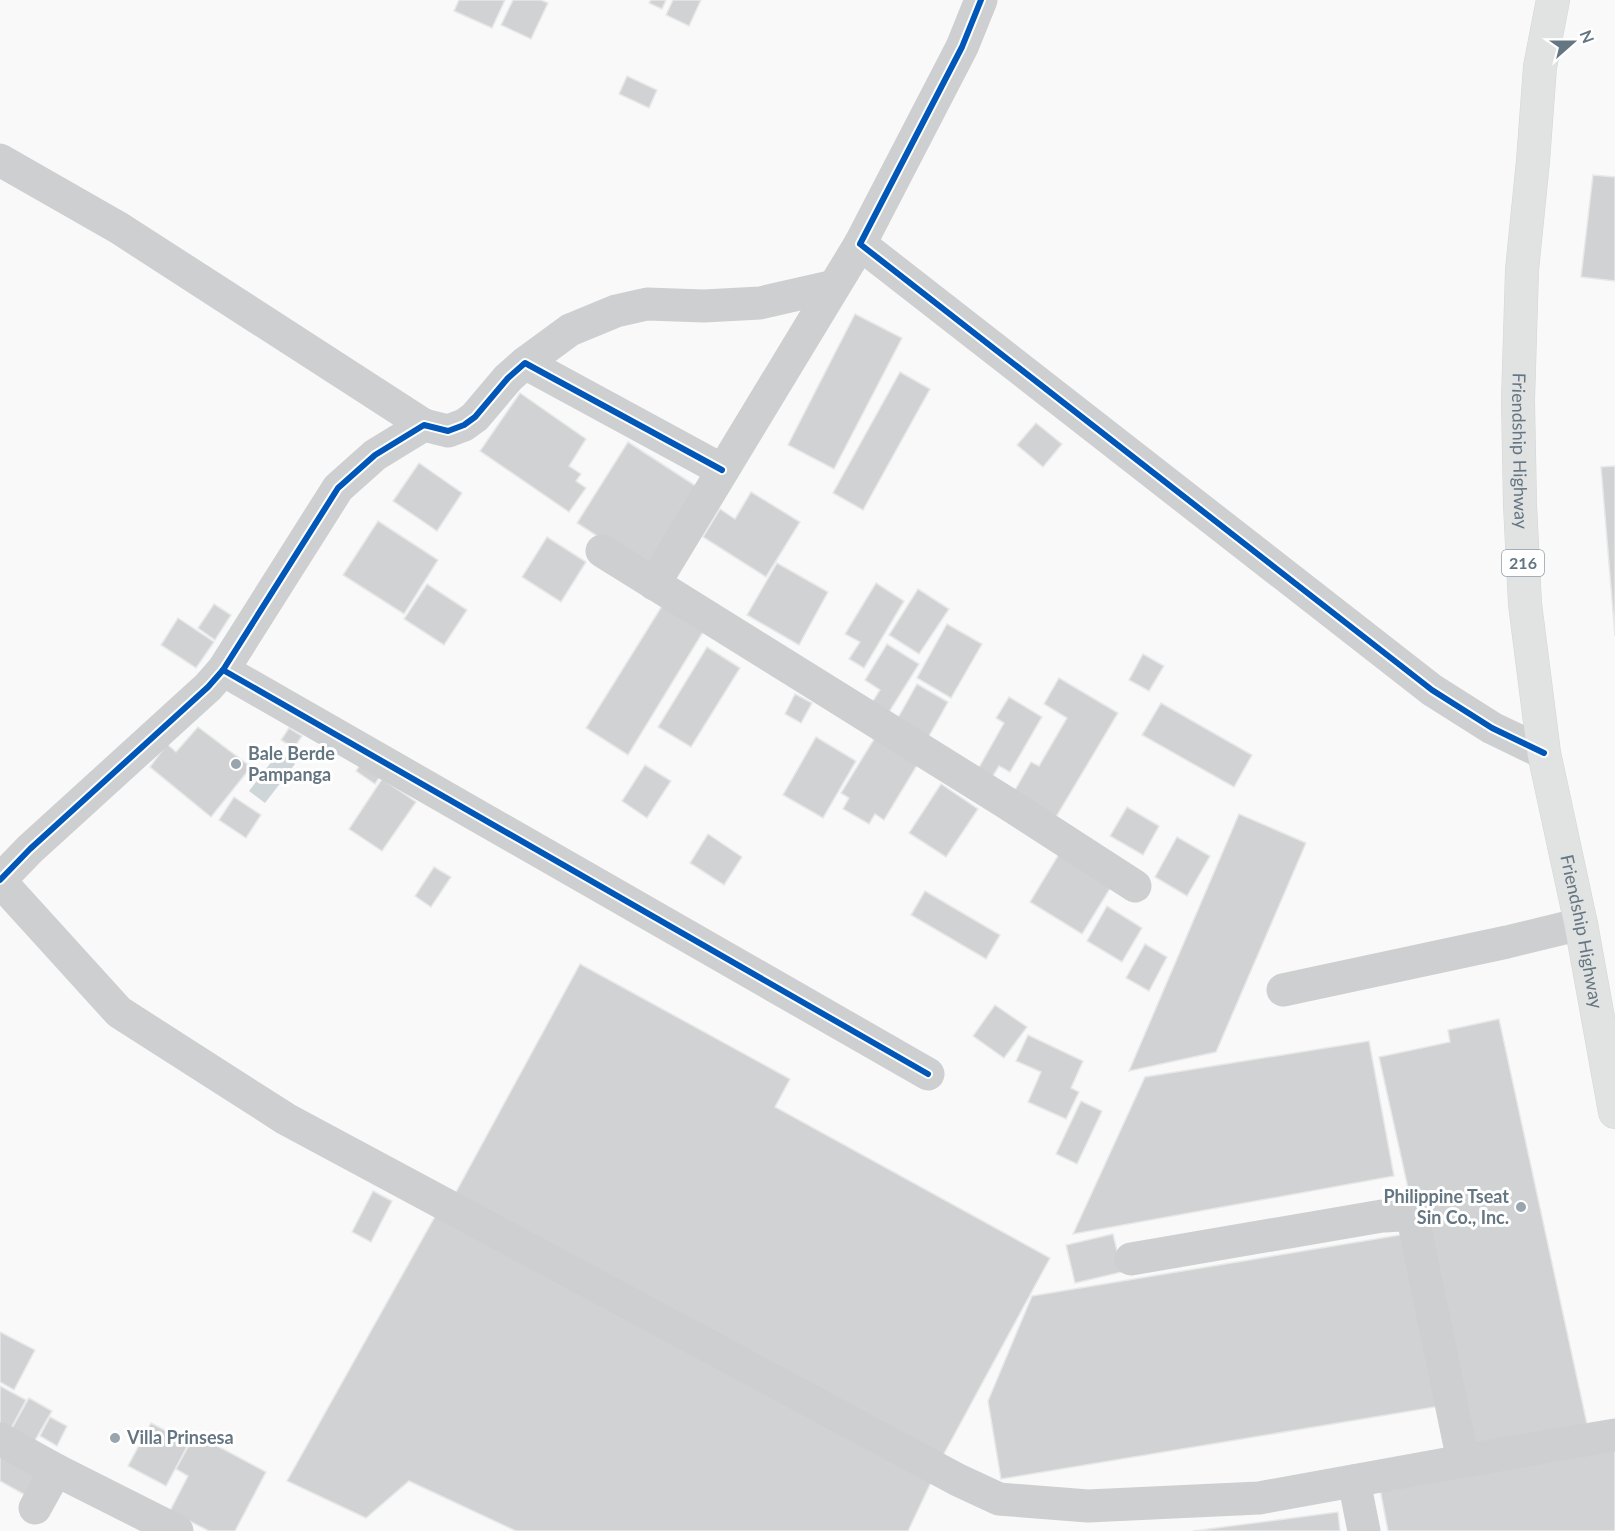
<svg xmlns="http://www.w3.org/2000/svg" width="1615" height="1531" font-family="Lato,sans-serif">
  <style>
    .water { fill: #ced6d9 }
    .building { fill: #d0d2d3; stroke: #e8e8e8; stroke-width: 1.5 }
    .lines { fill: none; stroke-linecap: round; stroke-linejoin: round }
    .major-casing { stroke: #d5d6d7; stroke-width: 34 }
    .minor { stroke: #cecfd0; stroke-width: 33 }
    .major { stroke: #e1e2e2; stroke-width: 33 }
    .cycleway-casing { stroke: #fff; stroke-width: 10 }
    .cycleway { stroke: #0057b8; stroke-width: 6 }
    .poi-dot { fill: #99a4ac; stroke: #fff; stroke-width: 2 }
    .labels { text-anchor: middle; stroke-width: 6; stroke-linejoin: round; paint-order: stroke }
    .shield { fill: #fff; stroke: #939fa8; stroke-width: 1.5 }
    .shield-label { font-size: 16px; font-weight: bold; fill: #657683 }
    .street-label { font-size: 18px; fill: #657683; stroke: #fff }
    .poi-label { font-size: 18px; font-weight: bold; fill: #657683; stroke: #fff; text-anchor: start }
  </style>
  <rect width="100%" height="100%" fill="#f9f9f9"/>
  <path class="water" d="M 279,752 L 295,764 L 265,803 L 249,791 Z"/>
  <g class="building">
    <path d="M 459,0 L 505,0 L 492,28 L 454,11 Z"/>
    <path d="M 513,0 L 541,0 L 548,3 L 531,39 L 501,25 Z"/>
    <path d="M 651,0 L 666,0 L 662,9 L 649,3 Z"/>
    <path d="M 673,0 L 701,0 L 689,26 L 666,15 Z"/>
    <path d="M 627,76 L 657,90 L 649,108 L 619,94 Z"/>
    <path d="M 1593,175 L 1615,177 L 1615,281 L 1581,277 Z"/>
    <path d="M 855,314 L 902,338 L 834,469 L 788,445 Z"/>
    <path d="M 900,372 L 930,389 L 863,510 L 833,493 Z"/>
    <path d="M 520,393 L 586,439 L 569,466 L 581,474 L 576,481 L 586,488 L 569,512 L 480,451 Z"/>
    <path d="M 1036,423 L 1062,444 L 1043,467 L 1017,445 Z"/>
    <path d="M 628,442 L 702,490 L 651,571 L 577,523 Z"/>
    <path d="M 419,463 L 462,493 L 437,531 L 393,501 Z"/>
    <path d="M 1615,466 L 1615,636 L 1601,467 Z"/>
    <path d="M 751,492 L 800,522 L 766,577 L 703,537 L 720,509 L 735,519 Z"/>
    <path d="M 378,521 L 438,560 L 404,614 L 343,575 Z"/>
    <path d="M 547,537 L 586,562 L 561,602 L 522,577 Z"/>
    <path d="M 777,563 L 828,592 L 799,645 L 747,615 Z"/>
    <path d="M 876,583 L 904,601 L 864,668 L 849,659 L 860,642 L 845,634 Z"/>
    <path d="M 427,584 L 467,610 L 444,645 L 404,619 Z"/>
    <path d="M 918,589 L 949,609 L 919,654 L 889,635 Z"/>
    <path d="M 214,604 L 231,615 L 215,640 L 198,628 Z"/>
    <path d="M 662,606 L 703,632 L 628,755 L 586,728 Z"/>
    <path d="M 178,618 L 214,642 L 196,668 L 161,645 Z"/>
    <path d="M 947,624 L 982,644 L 951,698 L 917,678 Z"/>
    <path d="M 887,644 L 919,664 L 884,720 L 868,709 L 880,690 L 865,680 Z"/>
    <path d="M 707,647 L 740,668 L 691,747 L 658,727 Z"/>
    <path d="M 1143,654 L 1164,666 L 1149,691 L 1129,680 Z"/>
    <path d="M 1059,678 L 1118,713 L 1053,822 L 1011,797 L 1031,762 L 1039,766 L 1067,718 L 1044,704 Z"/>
    <path d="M 917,684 L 948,702 L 925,743 L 894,725 Z"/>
    <path d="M 795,694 L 812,703 L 801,723 L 785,714 Z"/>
    <path d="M 1009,697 L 1042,717 L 1010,772 L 999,766 L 991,779 L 977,771 L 1004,723 L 996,718 Z"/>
    <path d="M 1161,703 L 1252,755 L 1234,787 L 1142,735 Z"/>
    <path d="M 198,727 L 251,767 L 211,817 L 150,767 L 167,744 L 176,752 Z"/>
    <path d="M 289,728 L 302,736 L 294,748 L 281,740 Z"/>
    <path d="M 876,736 L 919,762 L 884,820 L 875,814 L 869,824 L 843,809 L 849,798 L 841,793 Z"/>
    <path d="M 816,737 L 856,761 L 823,818 L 783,795 Z"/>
    <path d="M 366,756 L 385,769 L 375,784 L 356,771 Z"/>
    <path d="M 645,765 L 671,781 L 647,818 L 622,801 Z"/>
    <path d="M 382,779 L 416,802 L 382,851 L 349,829 Z"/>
    <path d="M 941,784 L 978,809 L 946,857 L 909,833 Z"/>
    <path d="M 234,797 L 261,815 L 246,838 L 219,820 Z"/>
    <path d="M 1127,807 L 1159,826 L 1143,855 L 1110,836 Z"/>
    <path d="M 1239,814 L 1306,843 L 1216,1052 L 1129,1071 Z"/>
    <path d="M 708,834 L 742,857 L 724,885 L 690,863 Z"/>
    <path d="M 1177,837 L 1210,856 L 1187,896 L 1155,877 Z"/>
    <path d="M 1059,854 L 1111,887 L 1082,934 L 1030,902 Z"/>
    <path d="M 434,867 L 451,877 L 431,907 L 415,896 Z"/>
    <path d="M 925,891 L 1000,935 L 986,959 L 911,915 Z"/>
    <path d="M 1107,906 L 1142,928 L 1122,962 L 1087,941 Z"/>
    <path d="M 1145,944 L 1167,957 L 1149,991 L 1126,978 Z"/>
    <path d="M 580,964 L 790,1079 L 775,1107 L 1050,1258 L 940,1461 L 455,1194 Z"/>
    <path d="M 995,1005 L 1027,1027 L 1004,1058 L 973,1036 Z"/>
    <path d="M 1499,1019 L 1587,1424 L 1466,1450 L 1379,1057 L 1450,1042 L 1448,1030 Z"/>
    <path d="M 1028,1035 L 1083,1061 L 1071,1088 L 1079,1092 L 1066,1119 L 1028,1102 L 1041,1072 L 1016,1061 Z"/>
    <path d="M 1369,1041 L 1394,1176 L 1073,1234 L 1145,1077 Z"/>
    <path d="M 1081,1101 L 1102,1111 L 1077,1164 L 1056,1154 Z"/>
    <path d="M 373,1191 L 392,1201 L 371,1242 L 352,1232 Z"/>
    <path d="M 437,1213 L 933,1478 L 908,1531 L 516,1531 L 409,1481 L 366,1518 L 287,1481 Z"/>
    <path d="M 1412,1233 L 1441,1406 L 1001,1479 L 988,1401 L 1032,1296 Z"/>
    <path d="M 1113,1234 L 1122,1272 L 1075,1283 L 1066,1245 Z"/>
    <path d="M 0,1332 L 35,1350 L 14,1390 L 0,1382 Z"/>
    <path d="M 0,1386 L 26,1400 L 10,1430 L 0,1424 Z"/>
    <path d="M 29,1398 L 52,1411 L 34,1442 L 11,1430 Z"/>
    <path d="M 50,1417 L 67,1426 L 57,1446 L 40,1436 Z"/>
    <path d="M 151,1423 L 189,1443 L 166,1486 L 128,1466 Z"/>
    <path d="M 195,1434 L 266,1472 L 235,1531 L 209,1531 L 170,1511 L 188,1476 L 176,1469 Z"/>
    <path d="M 1615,1445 L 1615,1531 L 1388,1531 L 1380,1489 Z"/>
    <path d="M 0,1446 L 40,1467 L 25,1495 L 0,1481 Z"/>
    <path d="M 1338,1512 L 1340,1531 L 1193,1531 Z"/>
  </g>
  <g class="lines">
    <g class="major-casing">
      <g id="major">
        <path id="s1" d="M 1553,0 L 1540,67 L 1533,161 L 1522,270 L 1518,400 L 1520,505 L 1525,604 L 1544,753 L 1581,924 L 1615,1112"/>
      </g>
    </g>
    <g class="minor">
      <path d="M 981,0 L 962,47 L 860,244 L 1432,690 L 1492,728 L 1544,753"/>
      <path d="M 0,160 L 119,228 L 424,425"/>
      <path d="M 525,363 L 570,330 L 616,311 L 647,304 L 704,306 L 760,303 L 834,286"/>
      <path d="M 602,551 L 1005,802 L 1135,886"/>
      <path d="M 654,584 L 860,244"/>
      <path d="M 223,670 L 928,1074"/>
      <path d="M 0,880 L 30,849 L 208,687 L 223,670 L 338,488 L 375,455 L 424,425 L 448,431 L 464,425 L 475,417 L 508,378 L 525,363 L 722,470"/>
      <path d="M 0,881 L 119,1012 L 286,1119 L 958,1480 L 999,1499 L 1088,1506 L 1259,1498 L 1463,1461 L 1615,1435"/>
      <path d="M 1283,990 L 1507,942 L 1581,924"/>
      <path d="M 1131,1259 L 1382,1216 C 1392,1216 1409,1212 1414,1223 L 1463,1461"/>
      <path d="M 0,1439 L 56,1470 L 177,1531"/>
      <path d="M 1354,1481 L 1364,1531"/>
      <path d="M 35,1508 L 56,1470"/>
    </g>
    <use href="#major" class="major"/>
    <g class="cycleway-casing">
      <g id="cycleway">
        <path d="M 981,0 L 962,47 L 860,244 L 1432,690 L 1492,728 L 1544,753"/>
        <path d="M 223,670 L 928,1074"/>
        <path d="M 0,880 L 30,849 L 208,687 L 223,670 L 338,488 L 375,455 L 424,425 L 448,431 L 464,425 L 475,417 L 508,378 L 525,363 L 722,470"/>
      </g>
    </g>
    <use href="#cycleway" class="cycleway"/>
  </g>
  <g class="poi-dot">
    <circle cx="236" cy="764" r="6"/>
    <circle cx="1521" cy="1207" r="6"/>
    <circle cx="115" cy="1438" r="6"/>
  </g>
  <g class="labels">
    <rect class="shield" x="1502" y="550" width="42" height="26" rx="4.5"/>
    <g class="shield-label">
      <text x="1523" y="569">216</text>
    </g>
    <g class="street-label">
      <text dy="6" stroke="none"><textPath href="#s1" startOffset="453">Friendship Highway</textPath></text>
      <text dy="6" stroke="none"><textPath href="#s1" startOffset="939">Friendship Highway</textPath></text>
    </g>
    <g class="poi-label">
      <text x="248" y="760">Bale Berde<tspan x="248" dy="21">Pampanga</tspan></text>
      <text x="1509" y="1203" text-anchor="end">Philippine Tseat<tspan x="1509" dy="21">Sin Co., Inc.</tspan></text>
      <text x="127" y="1444">Villa Prinsesa</text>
    </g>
  </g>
  <g transform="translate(1573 42) rotate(69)" stroke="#ffffff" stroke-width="4.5" paint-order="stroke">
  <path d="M0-4.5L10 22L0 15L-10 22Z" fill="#657683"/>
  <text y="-9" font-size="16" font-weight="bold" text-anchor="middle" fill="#657683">N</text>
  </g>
</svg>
